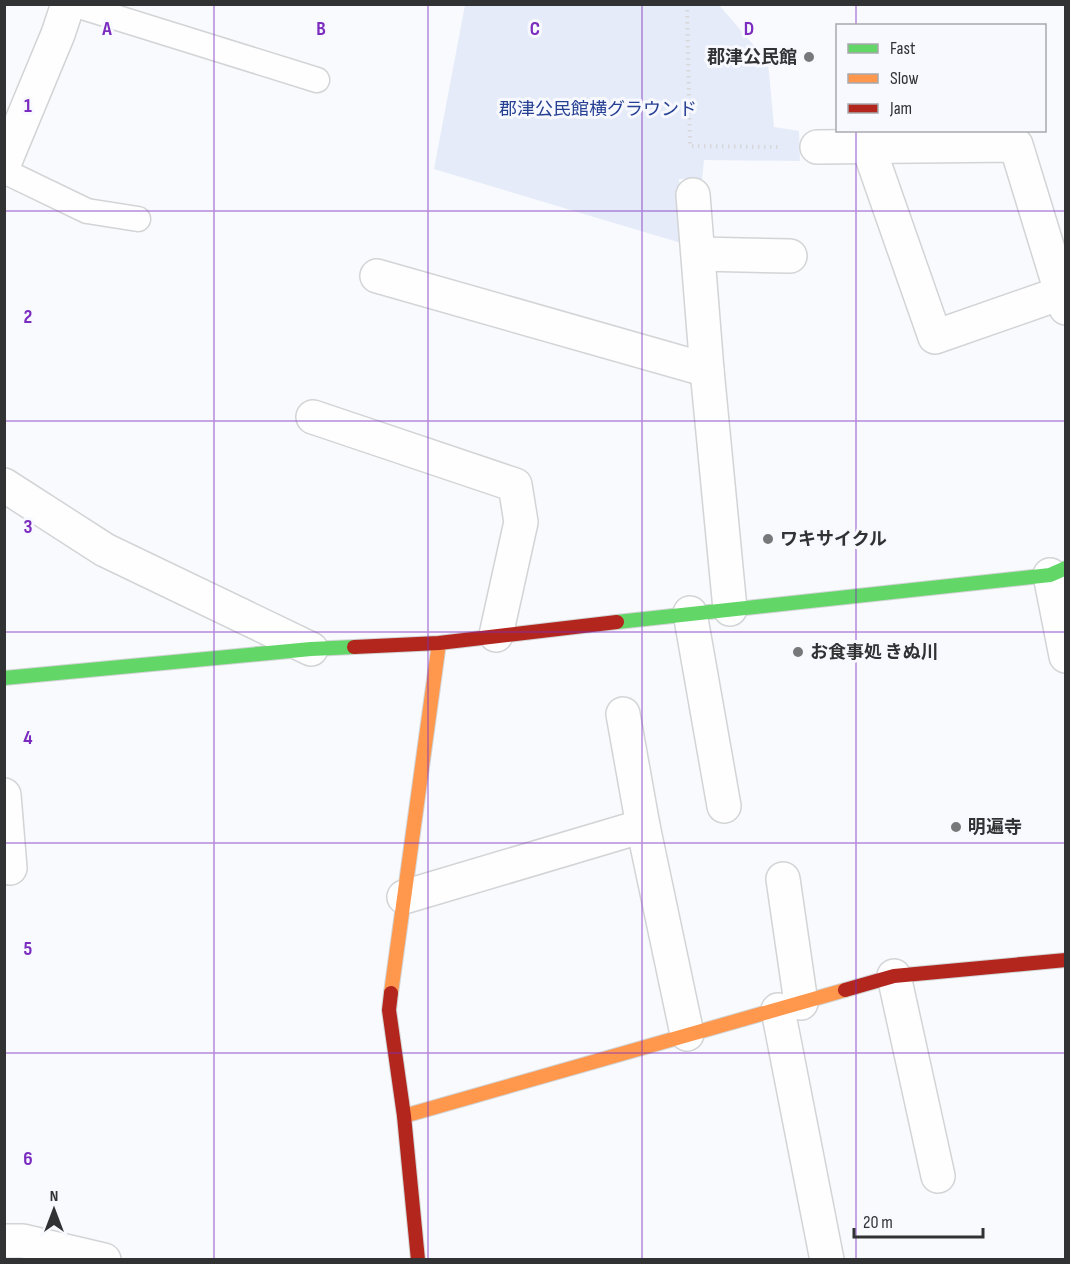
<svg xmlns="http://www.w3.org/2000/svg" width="1070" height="1264" font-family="'Sofia Sans Condensed','Noto Sans JP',sans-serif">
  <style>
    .green { fill: #e5ebf9 }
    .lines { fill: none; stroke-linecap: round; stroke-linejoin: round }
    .lane-casing { stroke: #d2d4d5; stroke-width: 27 }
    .street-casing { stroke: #d2d4d5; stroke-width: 36 }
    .fast-casing { stroke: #d2d4d5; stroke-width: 16 }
    .slow-casing { stroke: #d2d4d5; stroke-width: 16 }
    .jam-casing { stroke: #d2d4d5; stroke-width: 16 }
    .path { stroke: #d8d8d9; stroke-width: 4; stroke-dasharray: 1.5 4.5; stroke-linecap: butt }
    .lane { stroke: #fefeff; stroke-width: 24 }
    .street { stroke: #fefeff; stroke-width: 33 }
    .fast { stroke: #63d668; stroke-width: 14 }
    .slow { stroke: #ff974d; stroke-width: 14 }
    .jam { stroke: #b3261e; stroke-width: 14 }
    .grid { fill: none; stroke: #7b2cbf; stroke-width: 1.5; stroke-opacity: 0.55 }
    .poi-dot { fill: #77787a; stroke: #f7f9fe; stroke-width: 2 }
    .labels { text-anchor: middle; stroke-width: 6; stroke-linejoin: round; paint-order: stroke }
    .poi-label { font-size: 18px; font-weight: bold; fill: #313234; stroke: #f7f9fe; text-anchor: start }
    .park-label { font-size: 18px; fill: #253f92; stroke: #f7f9fe }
    .grid-label { font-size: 20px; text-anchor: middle; font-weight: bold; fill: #7b2cbf; stroke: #f7f9fe; stroke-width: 6; stroke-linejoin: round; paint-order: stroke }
  </style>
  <rect width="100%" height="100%" fill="#f8fafd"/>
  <path class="green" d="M 465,5 L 719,5 L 768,62 L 774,127 L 799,131 L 800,161 L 704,160 L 702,179 L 679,179 L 681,243 L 434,169 Z"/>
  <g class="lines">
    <g class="lane-casing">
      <g id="lane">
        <path d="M 73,4 L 317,80"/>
        <path d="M 4,171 L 87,211 L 138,219"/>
      </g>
    </g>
    <g class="street-casing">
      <g id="street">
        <path d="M 868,146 L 935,337 L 1061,293"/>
        <path d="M 817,147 L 1016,145 L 1066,308"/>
        <path d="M 4,164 L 58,34 L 68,4"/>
        <path d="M 693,195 L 707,370 L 730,609"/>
        <path d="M 699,254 L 790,256"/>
        <path d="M 377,276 L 707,370"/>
        <path d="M 313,417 L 515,485 L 521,522 L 496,635"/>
        <path d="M 4,485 L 105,550 L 311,649"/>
        <path d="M 1050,575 L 1066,656"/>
        <path d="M 690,613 L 724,806"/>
        <path d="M 623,714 L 643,826"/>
        <path d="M 4,795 L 10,868"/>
        <path d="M 783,879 L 801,1003"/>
        <path d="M 404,897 L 643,826 L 687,1034"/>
        <path d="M 894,976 L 938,1176"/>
        <path d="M 778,1010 L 827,1260"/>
        <path d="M 4,1241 L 23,1241 L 104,1260"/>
      </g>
    </g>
    <g class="fast-casing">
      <g id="fast">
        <path d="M 617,622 L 1050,575 L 1066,568"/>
        <path d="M 4,678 L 311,649 L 354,647"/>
      </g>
    </g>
    <g class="slow-casing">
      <g id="slow">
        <path d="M 391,993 L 439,643"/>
        <path d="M 404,1116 L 845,990"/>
      </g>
    </g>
    <g class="jam-casing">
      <g id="jam">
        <path d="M 354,647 L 439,643 L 617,622"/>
        <path d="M 845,990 L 894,976 L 1066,960"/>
        <path d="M 391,993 L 389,1010 L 404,1116 L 418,1260"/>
      </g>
    </g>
    <path class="path" d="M 687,4 L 690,146 L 780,147"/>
    <use href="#lane" class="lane"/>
    <use href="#street" class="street"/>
    <use href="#fast" class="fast"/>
    <use href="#slow" class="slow"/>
    <use href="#jam" class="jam"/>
  </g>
  <path class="grid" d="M 214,4 L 214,1260M 428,4 L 428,1260M 642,4 L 642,1260M 856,4 L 856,26M 856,130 L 856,1260M 4,211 L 1066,211M 4,421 L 1066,421M 4,632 L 1066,632M 4,843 L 1066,843M 4,1053 L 1066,1053"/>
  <g class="poi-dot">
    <circle cx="809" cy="57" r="6"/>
    <circle cx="768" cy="539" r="6"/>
    <circle cx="798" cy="652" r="6"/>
    <circle cx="956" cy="827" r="6"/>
  </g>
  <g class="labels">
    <g class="poi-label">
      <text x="797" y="63" text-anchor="end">郡津公民館</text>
      <text x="780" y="545">ワキサイクル</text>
      <text x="810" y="658">お食事処 きぬ川</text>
      <text x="968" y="833">明遍寺</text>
    </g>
    <g class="park-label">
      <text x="598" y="115">郡津公民館横グラウンド</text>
    </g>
  </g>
  <g class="grid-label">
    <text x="107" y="35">A</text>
    <text x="321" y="35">B</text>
    <text x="535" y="35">C</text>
    <text x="749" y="35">D</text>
    <text x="28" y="112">1</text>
    <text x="28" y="323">2</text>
    <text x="28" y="533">3</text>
    <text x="28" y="744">4</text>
    <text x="28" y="955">5</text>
    <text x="28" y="1165">6</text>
  </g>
  <rect width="1070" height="1264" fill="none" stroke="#313234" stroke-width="12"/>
  <rect x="836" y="24" width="210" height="108" fill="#f7f9fe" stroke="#a8a9ad" stroke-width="1.5"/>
  <rect x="848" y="44" width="30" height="9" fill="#63d668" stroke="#a8a9ad" stroke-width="1.5"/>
  <text x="890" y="54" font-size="18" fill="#313234">Fast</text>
  <rect x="848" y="74" width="30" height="9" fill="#ff974d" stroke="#a8a9ad" stroke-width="1.5"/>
  <text x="890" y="84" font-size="18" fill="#313234">Slow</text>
  <rect x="848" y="104" width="30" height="9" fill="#b3261e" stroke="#a8a9ad" stroke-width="1.5"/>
  <text x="890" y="114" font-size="18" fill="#313234">Jam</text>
  <g transform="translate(54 1210)" stroke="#f7f9fe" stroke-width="4.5" paint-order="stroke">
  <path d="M0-4.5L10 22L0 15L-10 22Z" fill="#313234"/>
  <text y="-9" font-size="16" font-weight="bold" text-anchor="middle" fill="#313234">N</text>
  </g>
  <path d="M854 1228v9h129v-9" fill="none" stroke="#313234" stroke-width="3"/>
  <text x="863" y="1228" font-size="18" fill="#313234" stroke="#f7f9fe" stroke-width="4.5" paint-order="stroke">20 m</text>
</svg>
